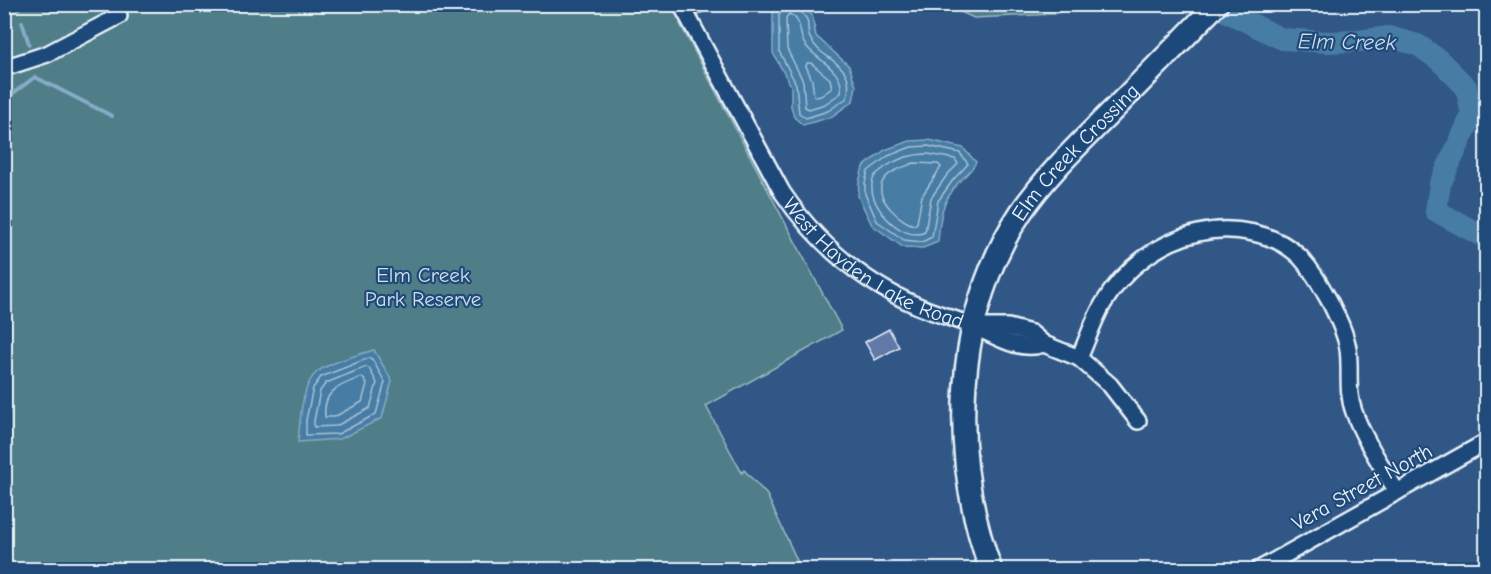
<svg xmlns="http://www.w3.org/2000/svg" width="1491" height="574" font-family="'Comic Neue',sans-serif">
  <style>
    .green { fill: #4f7e89; stroke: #9cb8c0; stroke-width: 1.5 }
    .water { fill: #477ca4; stroke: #87abc6; stroke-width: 1.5 }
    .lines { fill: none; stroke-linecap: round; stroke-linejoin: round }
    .shore { stroke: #a8c2d6; stroke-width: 1.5 }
    .stream { stroke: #87abc6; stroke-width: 4 }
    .river { stroke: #477ca4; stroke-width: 22 }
    .building { fill: #6279a8; stroke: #e8f1f8; stroke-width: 1.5 }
    .minor-casing { stroke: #e8f1f8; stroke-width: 20 }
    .secondary-casing { stroke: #e8f1f8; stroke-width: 26 }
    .minor { stroke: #1f4a7a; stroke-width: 15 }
    .secondary { stroke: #1f4a7a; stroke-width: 21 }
    .labels { text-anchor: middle; stroke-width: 4.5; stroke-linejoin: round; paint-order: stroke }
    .street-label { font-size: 21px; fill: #e8f1f8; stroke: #1f4a7a }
    .park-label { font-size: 21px; fill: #d1e0e7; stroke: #1f4a7a }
    .water-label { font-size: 22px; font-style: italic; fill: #d0dfeb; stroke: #1f4a7a }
  </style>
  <rect width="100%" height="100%" fill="#315787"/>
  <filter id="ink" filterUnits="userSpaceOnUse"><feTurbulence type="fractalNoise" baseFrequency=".0167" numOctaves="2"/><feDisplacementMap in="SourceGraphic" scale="12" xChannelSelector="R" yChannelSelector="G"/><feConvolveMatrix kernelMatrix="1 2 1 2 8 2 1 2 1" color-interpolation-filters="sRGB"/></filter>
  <g filter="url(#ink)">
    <g class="green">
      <path d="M 4,5 L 717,5 L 680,24 L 842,330 L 706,406 L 742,473 L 744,470 L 767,495 L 801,569 L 5,569 Z"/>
      <path d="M 945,5 L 1076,5 L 1054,14 L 974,18 Z"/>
    </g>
    <g class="water">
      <path d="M 780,5 L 801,5 L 812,15 L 816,36 L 849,66 L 856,86 L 853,101 L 831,117 L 803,125 L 794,117 L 791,106 L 791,86 L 773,53 L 773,11 Z"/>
      <path d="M 929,140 L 963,148 L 976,162 C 972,171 964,176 957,184 C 941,204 940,217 938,242 L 923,248 L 903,247 L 872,225 L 858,196 L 859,182 L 863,167 L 885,150 L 910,141 Z"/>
      <path d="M 374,350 L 392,381 L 382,418 L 340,439 L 298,442 C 300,423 301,385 317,372 C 328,363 360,354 374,350 Z"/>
    </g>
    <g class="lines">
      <g class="shore">
        <path d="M 784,4 L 783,9 L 779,15 L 779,51 L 796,84 L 799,113 L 806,118 L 828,111 L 847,98 C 857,61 821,62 810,38 C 807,33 809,26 807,20 C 804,13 798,12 797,4"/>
        <path d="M 789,14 C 804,20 797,35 806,46 C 817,60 845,71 841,93 L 825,104 L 809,109 L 805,107 L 803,81 L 787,49 L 786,18 Z"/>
        <path d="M 807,63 L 811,63 L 830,79 L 832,88 L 821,96 L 816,97 L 814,96 L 812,80 L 806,66 Z"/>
        <path d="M 928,146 L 960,153 L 968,164 L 953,180 L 938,201 L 932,237 L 922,242 L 904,240 L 877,221 L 865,194 L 865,183 L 868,171 L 888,156 L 911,147 Z"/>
        <path d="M 928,154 L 955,159 L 958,164 L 947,175 L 931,198 L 925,232 C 902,244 862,201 874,177 C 876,173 881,171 884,168 C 898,158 912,154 928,154 Z"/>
        <path d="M 914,163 L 938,164 L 941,167 L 922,196 L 917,223 L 914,225 C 901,222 875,199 882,183 C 886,172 904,167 914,163 Z"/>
        <path d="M 369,358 L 372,359 L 385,382 L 376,414 L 338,434 L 306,435 L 306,420 L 313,388 L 321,377 Z"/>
        <path d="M 366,367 L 369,368 L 377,383 L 370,408 L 336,426 L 314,427 L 314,421 L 320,391 L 326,383 Z"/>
        <path d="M 362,377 L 367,384 L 362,402 L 334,417 L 325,417 C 322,390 341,385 362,377 Z"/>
      </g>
      <g class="stream">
        <path d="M 17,4 L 18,10"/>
        <path d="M 22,22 L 29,44"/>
        <path d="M 4,100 L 35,77 L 112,116"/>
      </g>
      <path class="river" d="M 1211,4 L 1282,39 L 1327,42 L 1359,41 L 1389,37 L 1418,45 L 1439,60 L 1466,87 L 1472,115 L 1440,184 L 1436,211 L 1486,238"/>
    </g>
    <path class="building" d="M 889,329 L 899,347 L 875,360 L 865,342 Z"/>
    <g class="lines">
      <g class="minor-casing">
        <g id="minor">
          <path id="s1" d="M 681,4 L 782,192 C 816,242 862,282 918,306 C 937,314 956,319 975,327 C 998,337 1018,352 1044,344"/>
          <path d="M 4,68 L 47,54 L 119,16"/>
          <path d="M 980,327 L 1008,327 L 1031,333 L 1044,344 L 1079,358 L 1110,385 L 1138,421"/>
          <path d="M 1079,358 C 1087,341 1093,321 1103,304 C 1124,269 1158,242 1198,233 C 1231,225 1275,232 1300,257 C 1313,271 1321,286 1330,302 C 1337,316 1346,334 1348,349 C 1351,370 1346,391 1354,412 C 1364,440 1382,466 1397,492"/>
          <path d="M 1258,570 L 1486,442"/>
        </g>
      </g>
      <g class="secondary-casing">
        <g id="secondary">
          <path id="s2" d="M 991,570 C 949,455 953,315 1021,212 C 1045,177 1076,147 1106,117 C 1143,80 1180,42 1217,4"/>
        </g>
      </g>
      <use href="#minor" class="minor"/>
      <use href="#secondary" class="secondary"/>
    </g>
  </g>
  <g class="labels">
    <g class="street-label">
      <text dy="7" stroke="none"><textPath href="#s2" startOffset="453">Elm Creek Crossing</textPath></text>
      <text dy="7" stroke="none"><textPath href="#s1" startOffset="332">West Hayden Lake Road</textPath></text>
      <text transform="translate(1362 487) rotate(-29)" y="7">Vera Street North</text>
    </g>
    <g class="park-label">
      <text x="423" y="282">Elm Creek<tspan x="423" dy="24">Park Reserve</tspan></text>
    </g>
    <g class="water-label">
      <text transform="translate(1347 41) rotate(1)" y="8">Elm Creek</text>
    </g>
  </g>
  <rect width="1491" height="574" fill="none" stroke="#1f4a7a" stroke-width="24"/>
  <rect x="12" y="12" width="1467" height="550" fill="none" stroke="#e8f1f8" stroke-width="2" filter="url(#ink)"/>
</svg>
